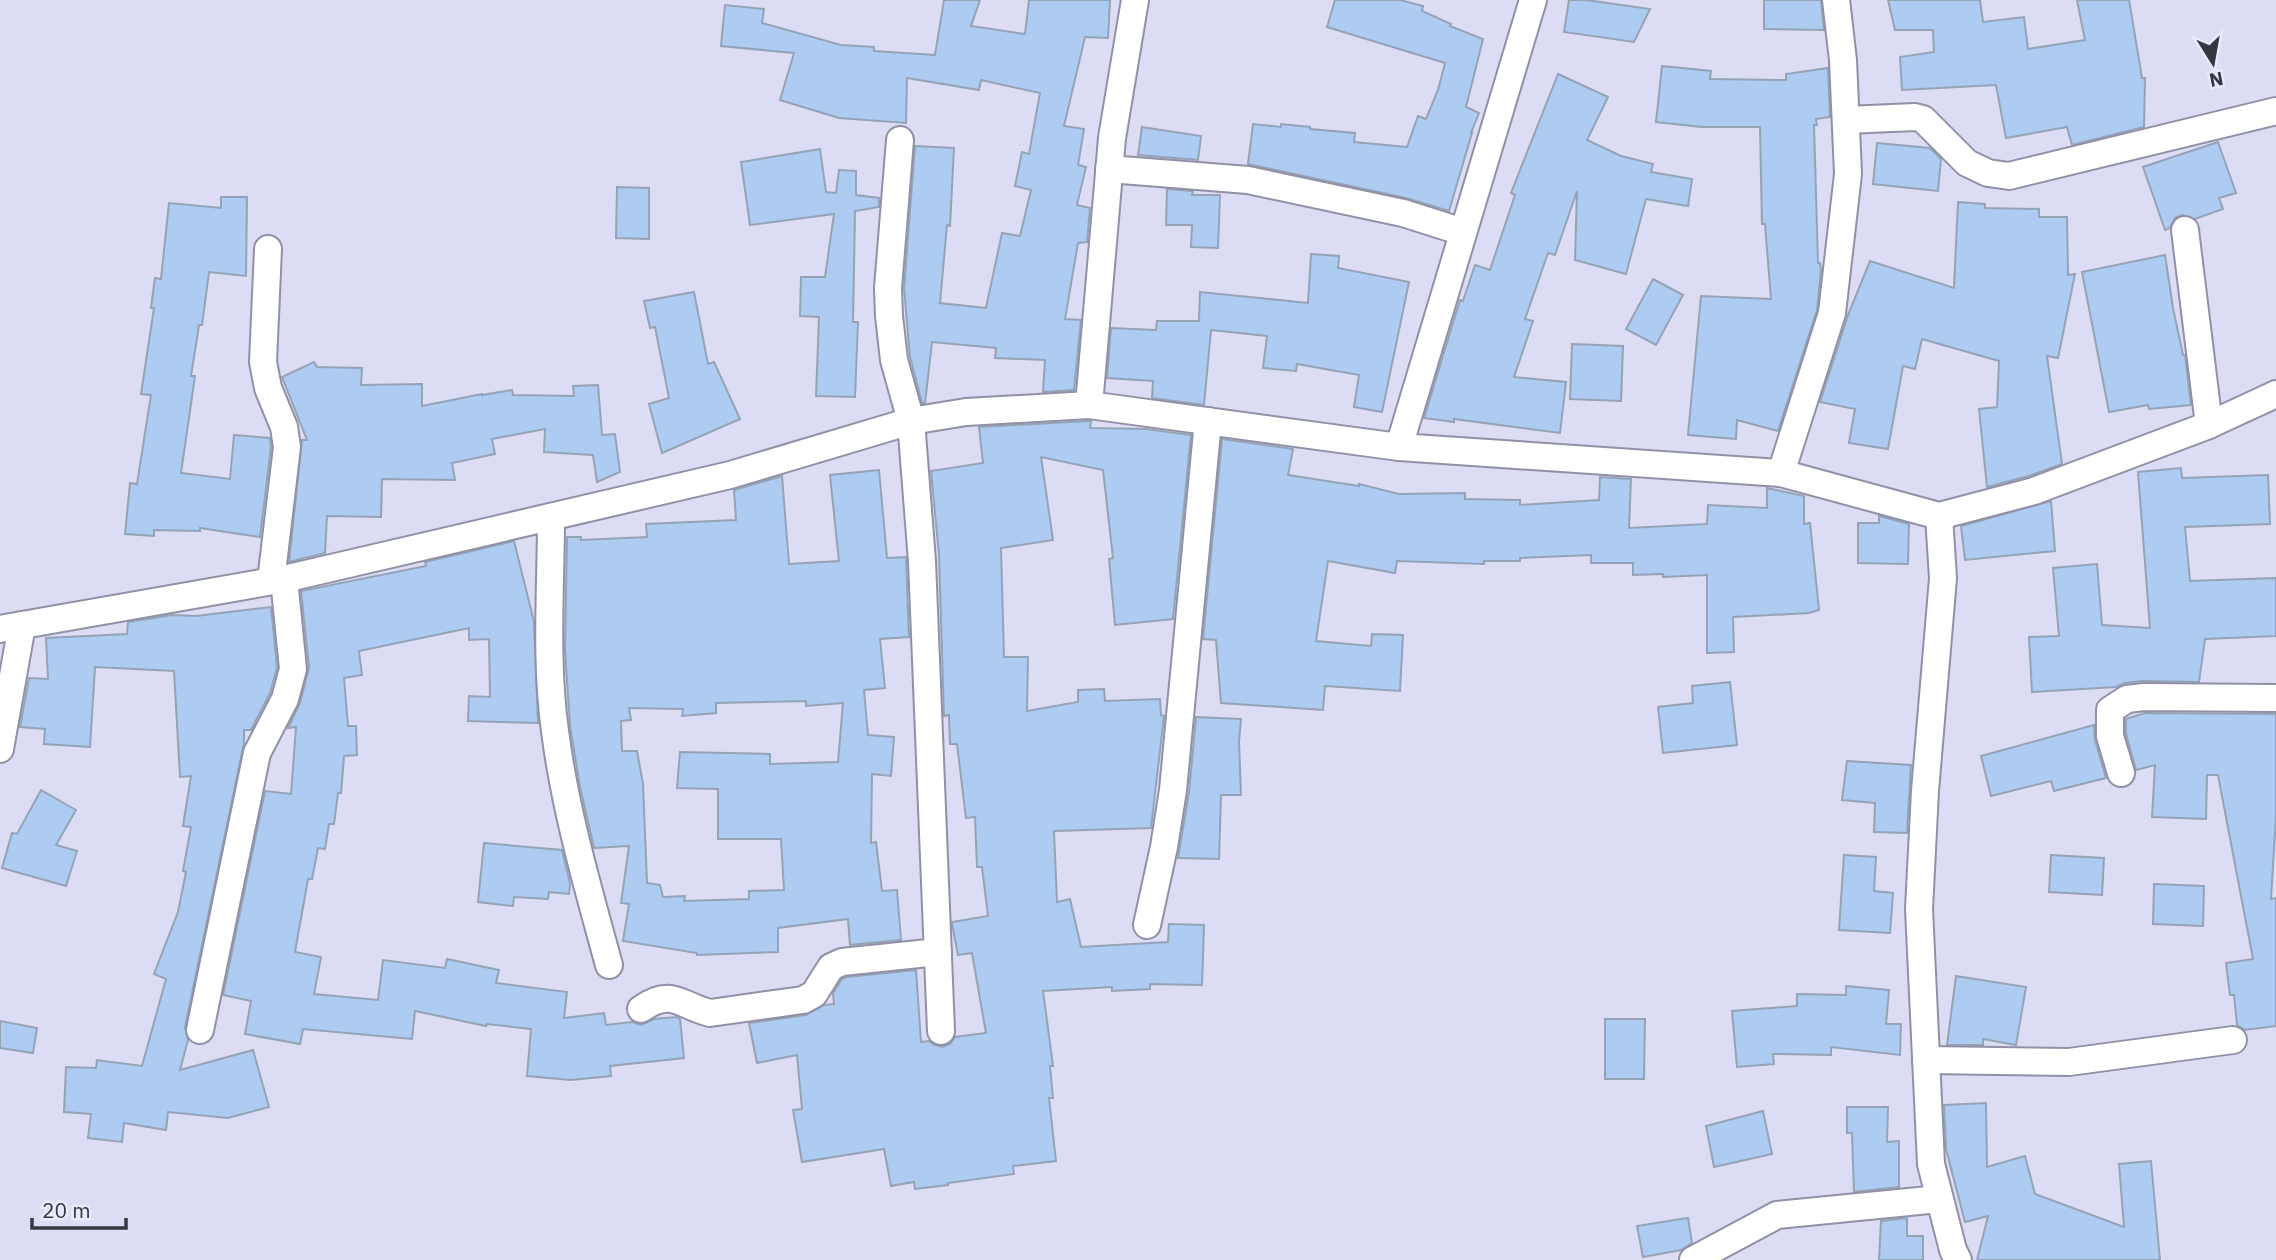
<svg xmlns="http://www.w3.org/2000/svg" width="2276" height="1260" font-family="'IBM Plex Sans',sans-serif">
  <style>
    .building { fill: #aecbf2; stroke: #95a3b7; stroke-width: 2; fill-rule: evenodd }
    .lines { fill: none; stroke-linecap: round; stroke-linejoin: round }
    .street-casing { stroke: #9090a6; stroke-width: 30 }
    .street { stroke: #fff; stroke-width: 26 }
  </style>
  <rect width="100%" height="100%" fill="#dcdcf4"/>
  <g class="building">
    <path d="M 944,0 L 980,0 L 971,26 L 1025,34 L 1029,0 L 1110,0 L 1108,38 L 1085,37 L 1064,126 L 1084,129 L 1078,165 L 1086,167 L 1077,205 L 1090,208 L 1087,242 L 1078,243 L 1065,319 L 1081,320 L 1074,390 L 1043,392 L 1045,360 L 995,358 L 996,348 L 932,342 L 925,403 L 922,403 L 910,357 L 904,288 L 915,146 L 954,148 L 950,226 L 947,225 L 940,303 L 986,308 L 1002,233 L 1020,236 L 1031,190 L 1015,186 L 1022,152 L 1029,154 L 1040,93 L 981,80 L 979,90 L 907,78 L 906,123 L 839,118 L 780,100 L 794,53 L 721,46 L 725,5 L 764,9 L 762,23 L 841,45 L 874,47 L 874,51 L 935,55 Z"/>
    <path d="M 1335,0 L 1400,0 L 1423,6 L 1422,11 L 1451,24 L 1450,26 L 1483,39 L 1466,107 L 1479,113 L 1471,133 L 1472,133 L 1449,211 L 1406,198 L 1248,164 L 1253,124 L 1281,127 L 1281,124 L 1310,127 L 1310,129 L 1355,133 L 1354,142 L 1407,147 L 1418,116 L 1426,119 L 1438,90 L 1445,63 L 1327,27 Z"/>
    <path d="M 1569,0 L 1586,0 L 1650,9 L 1634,42 L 1564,32 Z"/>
    <path d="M 1764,0 L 1821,0 L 1824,30 L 1764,29 Z"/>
    <path d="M 1888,0 L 1980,0 L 1983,22 L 2024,17 L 2028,49 L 2085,40 L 2077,0 L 2129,0 L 2142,78 L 2145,78 L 2144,127 L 2072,145 L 2067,127 L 2006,138 L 1996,85 L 1902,90 L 1900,57 L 1934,52 L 1933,30 L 1895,30 Z"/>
    <path d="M 1662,66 L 1711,71 L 1710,79 L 1786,80 L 1786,74 L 1828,68 L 1830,117 L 1816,119 L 1817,125 L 1814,125 L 1818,263 L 1820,263 L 1821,270 L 1817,310 L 1778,431 L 1737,420 L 1736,439 L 1688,435 L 1701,296 L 1771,299 L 1765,224 L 1762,224 L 1760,127 L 1702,127 L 1656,122 Z"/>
    <path d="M 1558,74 L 1608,97 L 1587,140 L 1621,156 L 1653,164 L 1651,172 L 1692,179 L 1688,206 L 1646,199 L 1626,274 L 1575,260 L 1577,191 L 1555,255 L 1548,253 L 1525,319 L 1533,321 L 1514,377 L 1566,382 L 1560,433 L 1454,419 L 1454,422 L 1424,418 L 1460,300 L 1463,301 L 1475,265 L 1490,270 L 1515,195 L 1511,193 Z"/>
    <path d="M 1142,127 L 1201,136 L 1198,160 L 1138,155 Z"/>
    <path d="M 2218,142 L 2236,193 L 2219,198 L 2223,209 L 2195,219 L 2182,215 L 2175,218 L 2170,228 L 2165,230 L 2143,167 Z"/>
    <path d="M 1877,143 L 1930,148 L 1941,159 L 1938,191 L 1873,184 Z"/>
    <path d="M 820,149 L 826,192 L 836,193 L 839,170 L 856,171 L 856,195 L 879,198 L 879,207 L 855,211 L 853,322 L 858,322 L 855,397 L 816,396 L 819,317 L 800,316 L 801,277 L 825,277 L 834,214 L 750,225 L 741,162 Z"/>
    <path d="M 617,187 L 649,188 L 649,239 L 616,238 Z"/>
    <path d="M 1167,189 L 1193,191 L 1192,195 L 1220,195 L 1218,248 L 1191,247 L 1192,225 L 1166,225 Z"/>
    <path d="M 221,197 L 247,197 L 246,276 L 209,272 L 202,325 L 199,325 L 191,376 L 195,376 L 181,473 L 230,479 L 234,435 L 270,438 L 271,447 L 260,537 L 200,528 L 200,531 L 154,530 L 154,536 L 125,534 L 130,483 L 137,484 L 151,395 L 141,394 L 154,308 L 151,308 L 155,278 L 161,279 L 169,203 L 221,208 Z"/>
    <path d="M 1958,202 L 1985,204 L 1985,208 L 2039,209 L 2039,217 L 2067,217 L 2068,275 L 2075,274 L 2058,358 L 2047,356 L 2062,464 L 2029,476 L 1987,487 L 1979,409 L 1997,407 L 1999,361 L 1922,339 L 1915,369 L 1903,366 L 1888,449 L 1849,443 L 1855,409 L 1820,402 L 1848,315 L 1870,261 L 1954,288 Z"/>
    <path d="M 1311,254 L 1339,256 L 1338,268 L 1409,282 L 1382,412 L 1354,407 L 1359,375 L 1297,364 L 1296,371 L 1263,368 L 1267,336 L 1211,330 L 1204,405 L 1152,398 L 1153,381 L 1107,378 L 1111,328 L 1156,330 L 1157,321 L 1199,321 L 1200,292 L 1308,303 Z"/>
    <path d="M 2165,255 L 2173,308 L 2183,355 L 2185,355 L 2191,405 L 2149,409 L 2148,405 L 2109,412 L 2082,272 Z"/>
    <path d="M 1653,279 L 1683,295 L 1656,345 L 1626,329 Z"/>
    <path d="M 694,292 L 708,364 L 714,362 L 740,419 L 662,453 L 649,404 L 669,398 L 655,327 L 650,328 L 644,301 Z"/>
    <path d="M 1572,344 L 1623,346 L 1621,401 L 1570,399 Z"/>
    <path d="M 314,362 L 317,367 L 362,368 L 361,385 L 422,384 L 422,406 L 482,394 L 482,395 L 512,390 L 513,395 L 574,396 L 573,386 L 598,385 L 602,435 L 615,434 L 620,472 L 597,482 L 593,455 L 544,452 L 545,429 L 492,439 L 495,454 L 452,463 L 455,480 L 382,479 L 381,517 L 327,516 L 325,553 L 289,562 L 302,440 L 307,440 L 282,377 Z"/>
    <path d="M 1088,421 L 1091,421 L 1090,428 L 1146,429 L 1191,435 L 1173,619 L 1115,625 L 1109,559 L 1113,558 L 1103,470 L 1041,457 L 1053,540 L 1001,548 L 1004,657 L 1028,657 L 1027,711 L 1078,702 L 1078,690 L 1104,689 L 1105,701 L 1160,699 L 1161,715 L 1164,716 L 1151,828 L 1054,831 L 1057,902 L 1070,899 L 1081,947 L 1168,942 L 1169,924 L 1204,925 L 1202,985 L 1150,984 L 1150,989 L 1112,991 L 1112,987 L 1043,991 L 1053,1066 L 1050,1066 L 1053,1098 L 1049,1098 L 1056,1161 L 1013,1166 L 1014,1174 L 948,1183 L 948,1185 L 915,1189 L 914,1182 L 891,1186 L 884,1149 L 802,1162 L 793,1110 L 802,1109 L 797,1055 L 757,1063 L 749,1023 L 806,1015 L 824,1005 L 834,1004 L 833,993 L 842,979 L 846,977 L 916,970 L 921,1042 L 929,1041 L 934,1045 L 942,1047 L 950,1044 L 955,1037 L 986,1033 L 972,953 L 958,955 L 952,924 L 952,922 L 988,916 L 982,867 L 977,867 L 975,817 L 966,818 L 957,744 L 950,744 L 949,715 L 944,716 L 939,555 L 931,471 L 983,463 L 979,427 Z"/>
    <path d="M 1222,439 L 1293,449 L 1288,475 L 1359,486 L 1359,484 L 1399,494 L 1465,493 L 1465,499 L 1520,500 L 1520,505 L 1599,500 L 1600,477 L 1631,479 L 1629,528 L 1707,524 L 1708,505 L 1767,508 L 1767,488 L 1804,496 L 1804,524 L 1810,523 L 1819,610 L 1809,613 L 1733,617 L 1734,652 L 1707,653 L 1707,575 L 1663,577 L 1663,574 L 1633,575 L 1633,563 L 1591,563 L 1591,555 L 1520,558 L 1520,561 L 1484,561 L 1484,564 L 1397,561 L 1395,573 L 1328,561 L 1316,641 L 1371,646 L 1372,634 L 1403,635 L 1400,691 L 1325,686 L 1323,710 L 1221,703 L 1216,640 L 1203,639 Z"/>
    <path d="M 2181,468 L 2182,478 L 2268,475 L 2270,524 L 2185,527 L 2190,581 L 2276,578 L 2276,636 L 2205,639 L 2199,682 L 2142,681 L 2125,683 L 2116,687 L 2032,692 L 2029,637 L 2059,636 L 2053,568 L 2097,564 L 2102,625 L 2150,628 L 2138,472 Z"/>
    <path d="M 879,470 L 887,558 L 906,557 L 909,637 L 880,639 L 885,688 L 864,690 L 868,735 L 894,737 L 891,776 L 872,774 L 871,843 L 876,842 L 882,891 L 897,890 L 901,940 L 850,945 L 848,919 L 778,928 L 778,952 L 697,955 L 697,953 L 623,941 L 629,904 L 621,903 L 629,846 L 594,848 L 580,787 L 570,726 L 565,650 L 567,537 L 581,537 L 581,540 L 647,537 L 646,524 L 736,520 L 734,490 L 782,476 L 789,564 L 839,561 L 830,475 ZM 806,701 L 806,706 L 843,703 L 838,762 L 770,764 L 770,754 L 680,752 L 677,788 L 718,789 L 718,839 L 781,839 L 784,890 L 749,891 L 749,899 L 684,901 L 685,896 L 663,897 L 660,885 L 647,883 L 643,784 L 637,751 L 622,751 L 621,721 L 631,720 L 629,708 L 683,709 L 682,716 L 716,713 L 716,703 Z"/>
    <path d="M 2051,501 L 2055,551 L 1965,560 L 1961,526 Z"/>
    <path d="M 1879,516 L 1909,524 L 1908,564 L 1858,563 L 1858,523 L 1879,523 Z"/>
    <path d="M 514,541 L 534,622 L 538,723 L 468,721 L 469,696 L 490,697 L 489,639 L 469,640 L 469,628 L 359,651 L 362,675 L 344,678 L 348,726 L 356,726 L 357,755 L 344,756 L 341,793 L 338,793 L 334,824 L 329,824 L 325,849 L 318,848 L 312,879 L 308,879 L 295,952 L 321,957 L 314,994 L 378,1000 L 383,960 L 445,968 L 447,959 L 499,970 L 496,983 L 567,992 L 564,1018 L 604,1013 L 606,1025 L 632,1022 L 641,1025 L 654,1019 L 677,1017 L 680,1019 L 684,1058 L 610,1066 L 611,1076 L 571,1080 L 527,1076 L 531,1029 L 487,1024 L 486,1026 L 415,1011 L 412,1039 L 303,1029 L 300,1044 L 245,1034 L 251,1001 L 223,995 L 265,791 L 291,794 L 296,727 L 288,728 L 300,703 L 309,668 L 301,591 L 426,566 L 425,562 Z"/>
    <path d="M 271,607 L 277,668 L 270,693 L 251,730 L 244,730 L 244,743 L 185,1027 L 188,1040 L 180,1070 L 253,1050 L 269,1107 L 228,1118 L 168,1112 L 166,1130 L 124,1123 L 122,1142 L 88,1138 L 91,1114 L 64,1112 L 66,1067 L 96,1068 L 97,1060 L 142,1066 L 166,979 L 154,974 L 178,912 L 186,872 L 183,871 L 191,827 L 183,826 L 191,776 L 180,777 L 174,671 L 95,667 L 90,747 L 44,744 L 45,729 L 20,727 L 29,678 L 48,679 L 46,638 L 127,634 L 128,622 L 172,615 L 196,616 Z"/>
    <path d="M 1730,682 L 1737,745 L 1663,753 L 1658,707 L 1693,703 L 1692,686 Z"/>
    <path d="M 2145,713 L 2276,714 L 2276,816 L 2271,899 L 2276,898 L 2276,1026 L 2245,1030 L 2237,1025 L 2234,995 L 2230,995 L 2226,963 L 2253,959 L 2218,775 L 2207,775 L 2206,819 L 2152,817 L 2155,765 L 2136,770 L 2126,734 L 2126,719 Z"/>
    <path d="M 1196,717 L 1241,719 L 1239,742 L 1241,795 L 1221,795 L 1219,859 L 1178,858 L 1189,792 Z"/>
    <path d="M 2094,725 L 2095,740 L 2106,778 L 2054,791 L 2051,781 L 1991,796 L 1981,756 Z"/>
    <path d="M 1847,761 L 1911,765 L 1907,833 L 1874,832 L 1875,803 L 1842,800 Z"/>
    <path d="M 41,790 L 76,810 L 56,845 L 77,851 L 66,886 L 2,868 L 12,833 L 17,834 Z"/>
    <path d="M 484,843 L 562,850 L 570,883 L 569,894 L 549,892 L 548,899 L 514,897 L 513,906 L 478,902 Z"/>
    <path d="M 1844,855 L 1876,857 L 1874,891 L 1893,893 L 1890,933 L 1839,930 Z"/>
    <path d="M 2051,855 L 2104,858 L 2102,895 L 2049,892 Z"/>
    <path d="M 2154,884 L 2204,886 L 2203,926 L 2153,924 Z"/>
    <path d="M 1956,976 L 2026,987 L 2016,1045 L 1983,1039 L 1983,1045 L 1947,1045 Z"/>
    <path d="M 1846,986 L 1889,990 L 1886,1024 L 1901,1024 L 1900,1055 L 1831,1047 L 1831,1055 L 1773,1054 L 1774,1064 L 1737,1067 L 1732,1011 L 1797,1006 L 1797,994 L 1846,995 Z"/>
    <path d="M 1605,1019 L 1645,1019 L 1644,1079 L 1605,1079 Z"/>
    <path d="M 0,1021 L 37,1028 L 33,1053 L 0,1048 Z"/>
    <path d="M 1986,1103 L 1987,1167 L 2025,1156 L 2035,1194 L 2124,1227 L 2119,1164 L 2151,1161 L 2160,1260 L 1977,1260 L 1988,1216 L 1965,1222 L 1946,1149 L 1944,1105 Z"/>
    <path d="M 1847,1107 L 1888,1107 L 1887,1142 L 1899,1141 L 1899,1187 L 1854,1192 L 1852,1133 L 1847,1133 Z"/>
    <path d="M 1763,1111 L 1772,1154 L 1714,1167 L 1706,1126 Z"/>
    <path d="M 1688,1218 L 1692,1243 L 1681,1250 L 1643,1257 L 1637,1226 Z"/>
    <path d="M 1907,1218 L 1907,1236 L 1923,1236 L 1923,1260 L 1879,1260 L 1881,1221 Z"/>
  </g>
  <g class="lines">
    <g class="street-casing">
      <g id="street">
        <path d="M 1846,120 L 1915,117 L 1923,119 L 1967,163 L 1988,173 L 2009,176 L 2276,111"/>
        <path d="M 900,140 L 888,288 L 889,316 L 894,360 L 911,421 L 922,561 L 941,1031"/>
        <path d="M 1109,169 L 1248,180 L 1403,213 L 1463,232"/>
        <path d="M 2185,230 L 2209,425"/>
        <path d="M 268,249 L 263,362 L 268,388 L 284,427 L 287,447 L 271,581"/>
        <path d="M 1089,405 L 1112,138 L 1135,0"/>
        <path d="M 1399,447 L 1533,0"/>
        <path d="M 1781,473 L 1832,313 L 1848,174 L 1843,60 L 1836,0"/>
        <path d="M 1939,516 L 1943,578 L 1925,791 L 1919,909 L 1931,1164 L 1953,1250 L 1958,1260"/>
        <path d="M 551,517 C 551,587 545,660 555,731 C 565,810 588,888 609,965"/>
        <path d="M 0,629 L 284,579 L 730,475 L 911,421 L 966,412 L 1089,405 L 1399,447 L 1781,473 L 1939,516 L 2034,491 L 2209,425 L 2276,394"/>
        <path d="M 0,749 L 22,625"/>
        <path d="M 2121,773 L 2110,736 L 2110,710 L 2127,699 L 2144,697 L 2276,698"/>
        <path d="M 1147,925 L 1164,847 L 1173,790 L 1208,421"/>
        <path d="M 641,1009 C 672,987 681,1006 710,1013 L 803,1000 L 814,994 L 831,967 L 842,962 L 938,952"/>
        <path d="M 200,1030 L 257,753 L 285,699 L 293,669 L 284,579"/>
        <path d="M 1926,1060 L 2069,1062 L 2233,1040"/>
        <path d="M 1693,1260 L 1777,1215 L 1939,1199"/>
      </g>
    </g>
    <use href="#street" class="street"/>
  </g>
  <g transform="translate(2213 63) rotate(169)" stroke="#eaeafd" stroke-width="5" paint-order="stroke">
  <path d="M0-5L12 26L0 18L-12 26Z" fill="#373741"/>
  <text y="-10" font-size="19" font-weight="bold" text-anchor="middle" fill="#373741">N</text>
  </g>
  <path d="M32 1218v10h94v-10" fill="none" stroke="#373741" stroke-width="3.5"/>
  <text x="42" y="1218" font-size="21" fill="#373741" stroke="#eaeafd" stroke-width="5" paint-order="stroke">20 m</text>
</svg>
